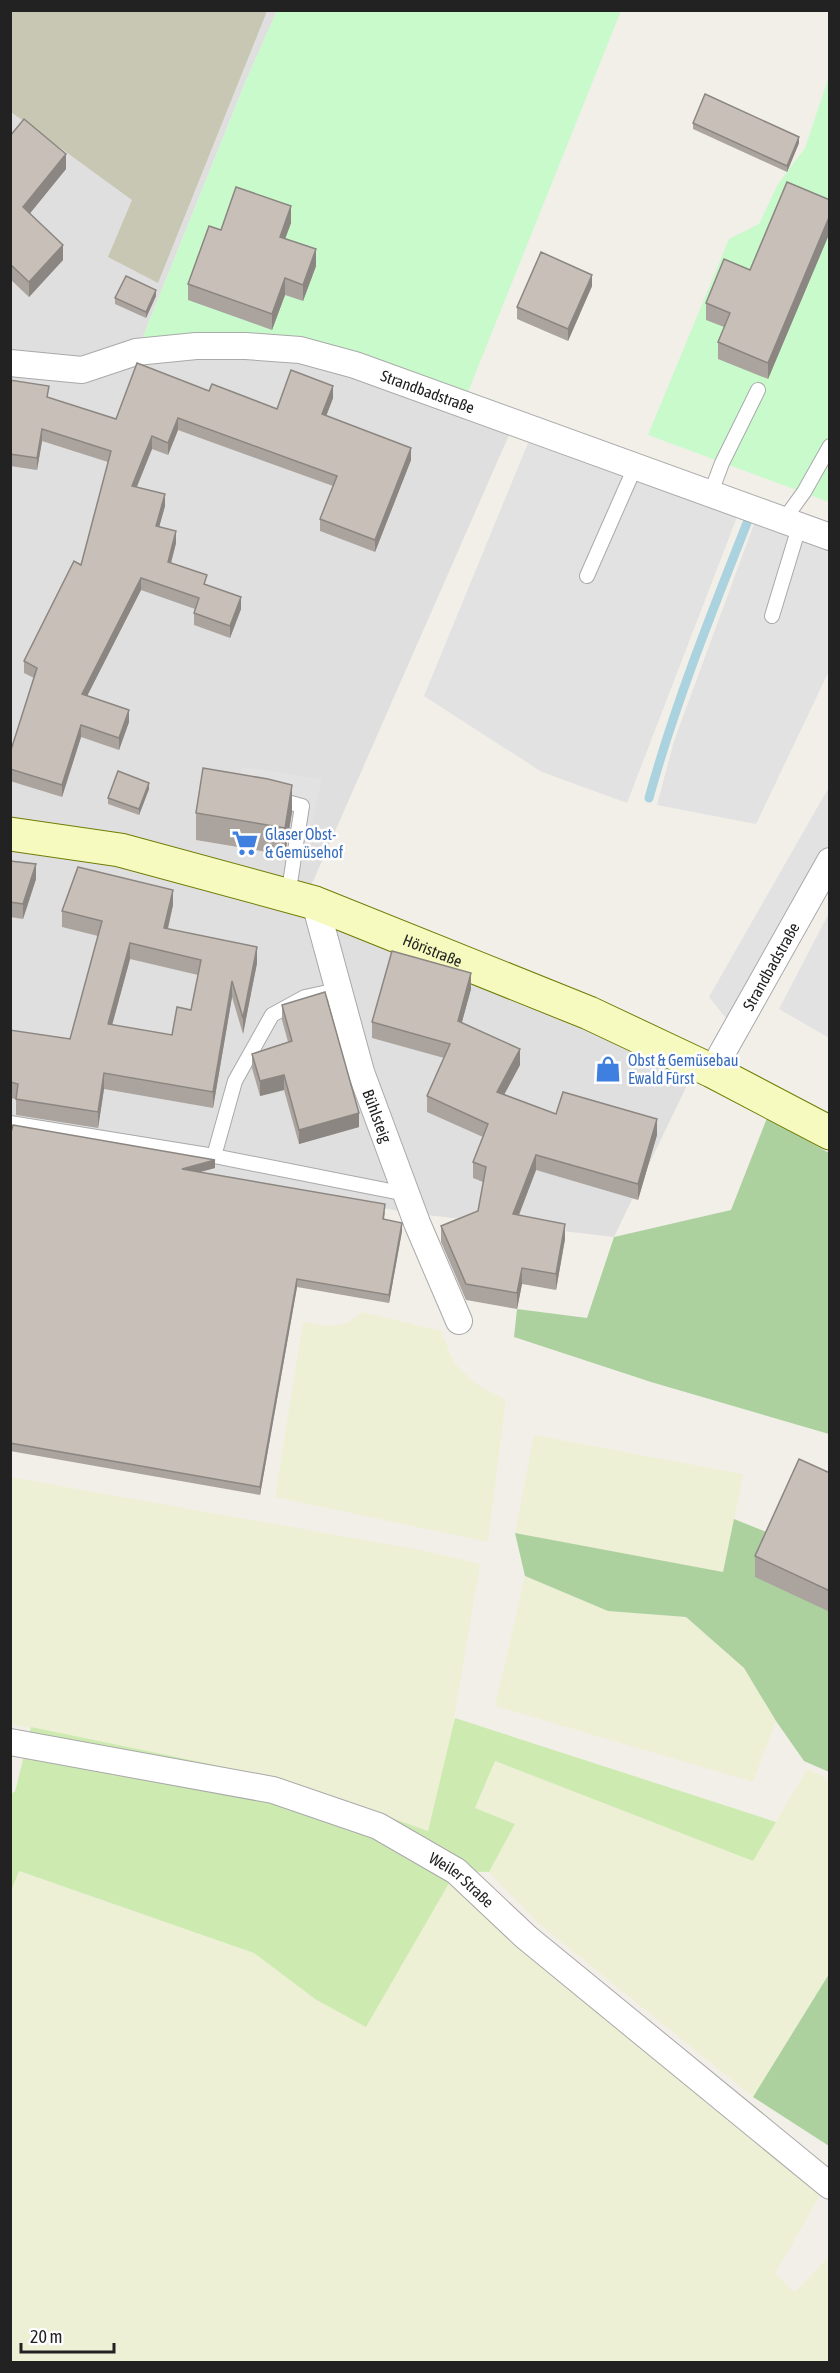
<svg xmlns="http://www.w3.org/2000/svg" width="840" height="2373" font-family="'Asap Condensed',sans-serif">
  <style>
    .residential { fill: #e0dfdf }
    .construction { fill: #c7c7b4 }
    .farmland { fill: #eef0d5 }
    .grass { fill: #cdebb0 }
    .forest { fill: #add19e }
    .park { fill: #c8facc }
    .parking { fill: #e2e2e2 }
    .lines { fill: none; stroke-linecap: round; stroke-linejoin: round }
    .stream { stroke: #aad3df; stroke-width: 9 }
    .service-casing { stroke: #a9a9a9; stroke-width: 16 }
    .minor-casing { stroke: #a9a9a9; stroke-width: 28 }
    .secondary-casing { stroke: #707d05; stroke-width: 35 }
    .service { stroke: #fff; stroke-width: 14 }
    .minor { stroke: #fff; stroke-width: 26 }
    .secondary { stroke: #f7fabf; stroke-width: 33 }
    .wall { fill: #aba49e; fill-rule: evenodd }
    .shaded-wall { fill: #8b8681 }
    .building { fill: #c7bfb8; stroke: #8b8681; stroke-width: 1.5; fill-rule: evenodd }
    .labels { text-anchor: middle; stroke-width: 5; stroke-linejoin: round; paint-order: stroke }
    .street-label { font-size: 16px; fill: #222; stroke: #fff }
    .shop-label { font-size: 16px; fill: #366cbe; stroke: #fff; text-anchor: start }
  </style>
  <rect width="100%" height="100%" fill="#f2efe9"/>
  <path class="residential" d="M 10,11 L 277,11 L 247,78 L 140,344 L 138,366 L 193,358 L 299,360 L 352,374 L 509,435 L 315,877 L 296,914 L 561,1013 L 691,1077 L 614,1237 L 410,1213 L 11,1140 Z"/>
  <path class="construction" d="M 11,11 L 267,11 L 158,283 L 108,257 L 132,200 L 11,112 Z"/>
  <g class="farmland">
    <path d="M 362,1312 L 441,1331 L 454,1363 L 476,1384 L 506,1400 L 488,1542 L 275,1497 L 303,1322 L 330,1326 L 348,1323 Z"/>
    <path d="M 534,1435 L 743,1474 L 724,1573 L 515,1533 Z"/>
    <path d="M 10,1477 L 421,1550 L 480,1564 L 451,1737 L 428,1831 L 283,1779 L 11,1724 Z"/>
    <path d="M 525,1576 L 608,1611 L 686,1617 L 744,1668 L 776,1721 L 753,1782 L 495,1706 Z"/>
    <path d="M 495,1761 L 753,1861 L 807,1769 L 829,1779 L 829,1974 L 753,2097 L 538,1923 L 489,1872 L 515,1824 L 475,1808 Z"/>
    <path d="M 18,1871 L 254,1953 L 315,1999 L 456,1871 L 827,2184 L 775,2274 L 795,2292 L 829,2257 L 829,2362 L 11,2362 L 10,1891 Z"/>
  </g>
  <path class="grass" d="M 455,1718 L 776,1822 L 753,1861 L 495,1761 L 475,1808 L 515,1824 L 489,1872 L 456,1871 L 366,2027 L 315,1999 L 254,1953 L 19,1871 L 11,1891 L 11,1793 L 15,1792 L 31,1727 L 283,1779 L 428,1831 Z"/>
  <g class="forest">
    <path d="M 767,1118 L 829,1153 L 829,1434 L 651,1382 L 514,1337 L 517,1309 L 587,1318 L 614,1237 L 731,1210 Z"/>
    <path d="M 734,1519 L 774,1535 L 829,1611 L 829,1772 L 804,1761 L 776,1721 L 744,1668 L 686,1617 L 608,1611 L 525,1576 L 515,1533 L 723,1572 Z"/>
    <path d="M 829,1974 L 829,2146 L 753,2097 Z"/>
  </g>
  <g class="park">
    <path d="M 277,11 L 621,11 L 468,392 L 352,352 L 140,344 L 247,78 Z"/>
    <path d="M 829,76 L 829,502 L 648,435 L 729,239 L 759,224 L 778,184 L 805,148 Z"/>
  </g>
  <g class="parking">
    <path d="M 528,443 L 737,517 L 627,803 L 542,772 L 424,696 Z"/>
    <path d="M 754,524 L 829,551 L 829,671 L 756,824 L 657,805 L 674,741 Z"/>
    <path d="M 242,767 L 322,779 L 302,867 L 296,866 L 305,804 L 240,785 Z"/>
    <path d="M 829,787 L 829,861 L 734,1028 L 709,997 Z"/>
    <path d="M 829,913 L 829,1038 L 779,1009 Z"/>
  </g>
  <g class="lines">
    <path class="stream" d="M 649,798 C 675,704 711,614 747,523"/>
    <g class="service-casing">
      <g id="service">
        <path d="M 710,495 L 722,463 L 758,390"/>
        <path d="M 783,521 L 804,492 L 830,446"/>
        <path d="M 587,576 L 635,467"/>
        <path d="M 772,616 L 799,527"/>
        <path d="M 276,799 L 302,806 L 288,896"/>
        <path d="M 10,1123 L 214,1156 L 406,1194"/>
        <path d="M 214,1156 L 235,1081 L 272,1015 L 305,997 L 328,992"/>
      </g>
    </g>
    <g class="minor-casing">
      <g id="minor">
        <path id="s1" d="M 10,363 L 82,370 L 136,352 L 196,346 L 246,346 L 300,350 L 355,365 L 830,537"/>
        <path id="s2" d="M 315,903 L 361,1072 L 417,1223 L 459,1321"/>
        <path id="s3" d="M 712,1071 L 830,861"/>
        <path id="s4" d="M 10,1742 L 273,1790 L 378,1826 L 456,1871 L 526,1937 L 830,2186"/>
      </g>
    </g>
    <g class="secondary-casing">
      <g id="secondary">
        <path id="s5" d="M 10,834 L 120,850 L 315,903 L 589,1013 L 712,1071 L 830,1133"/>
      </g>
    </g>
    <use href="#service" class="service"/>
    <use href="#minor" class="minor"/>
    <use href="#secondary" class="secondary"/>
  </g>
  <g class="wall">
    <path d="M 693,123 L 799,143 L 787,172 L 693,129 Z"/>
    <path d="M 10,136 L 66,169 L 30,213 L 63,260 L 29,297 L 10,279 Z"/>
    <path d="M 830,200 L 830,232 L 768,379 L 718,359 L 718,342 L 724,327 L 706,320 L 706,303 L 750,270 Z"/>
    <path d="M 291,223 L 285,238 L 316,266 L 303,301 L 285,295 L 272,330 L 188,300 L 188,284 L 221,230 Z"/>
    <path d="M 592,286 L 568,341 L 517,319 L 517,307 Z"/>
    <path d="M 156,296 L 146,318 L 115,304 L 115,298 Z"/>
    <path d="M 10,380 L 49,398 L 116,419 L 209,391 L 277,409 L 333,398 L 326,416 L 411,460 L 375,552 L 320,531 L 320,519 L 333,486 L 178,430 L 168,455 L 152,449 L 137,487 L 165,506 L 159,527 L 176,543 L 171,563 L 207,585 L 241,609 L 230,638 L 194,625 L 194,613 L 195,609 L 141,590 L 87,696 L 129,722 L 119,750 L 81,737 L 62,797 L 10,781 L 10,753 L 34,678 L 24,673 L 24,661 L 81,565 L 108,462 L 42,441 L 37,470 L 10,466 Z"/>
    <path d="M 149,789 L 139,815 L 108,804 L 108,798 Z"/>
    <path d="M 292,812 L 285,855 L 196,840 L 196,813 Z"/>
    <path d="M 10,861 L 36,879 L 23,919 L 10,917 Z"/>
    <path d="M 173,905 L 168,929 L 257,963 L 243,1034 L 232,997 L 213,1108 L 104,1089 L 98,1128 L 16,1115 L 16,1099 L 10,1098 L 10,1030 L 70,1039 L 98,936 L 62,927 L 62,911 ZM 130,959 L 198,975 L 191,1010 L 172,1035 L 112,1025 Z"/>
    <path d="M 471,989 L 462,1022 L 520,1065 L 504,1094 L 556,1114 L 657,1135 L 638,1200 L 536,1170 L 519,1215 L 565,1239 L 556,1290 L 522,1284 L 517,1309 L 466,1300 L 441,1242 L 441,1226 L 478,1211 L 483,1182 L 473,1178 L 473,1162 L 483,1137 L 427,1112 L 427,1096 L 444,1058 L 372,1038 L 372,1022 Z"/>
    <path d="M 282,1005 L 359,1127 L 299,1144 L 284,1090 L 260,1096 L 252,1068 L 252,1054 L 288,1042 L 282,1020 Z"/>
    <path d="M 10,1136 L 215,1168 L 199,1172 L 385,1212 L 384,1220 L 402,1231 L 389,1303 L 297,1287 L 260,1495 L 10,1451 Z"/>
    <path d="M 830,1473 L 830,1612 L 755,1577 L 755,1556 Z"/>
  </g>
  <g class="shaded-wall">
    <path d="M 799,137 L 799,143 L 787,172 L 787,166 Z"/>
    <path d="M 66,154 L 66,169 L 23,222 L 23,207 Z"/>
    <path d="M 291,206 L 291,223 L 280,253 L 280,237 Z"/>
    <path d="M 830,215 L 830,232 L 768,379 L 768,363 Z"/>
    <path d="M 63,245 L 63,260 L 29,297 L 29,282 Z"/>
    <path d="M 316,249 L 316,266 L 303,301 L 303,285 Z"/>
    <path d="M 592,275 L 592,286 L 568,341 L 568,329 Z"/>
    <path d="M 285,278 L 285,295 L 272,330 L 272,314 Z"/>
    <path d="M 156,290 L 156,296 L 146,318 L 146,312 Z"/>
    <path d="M 333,386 L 333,398 L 322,427 L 322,414 Z"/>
    <path d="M 178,418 L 178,430 L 168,455 L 168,443 Z"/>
    <path d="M 42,429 L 42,441 L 37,470 L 37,458 Z"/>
    <path d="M 152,436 L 152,449 L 132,498 L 132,486 Z"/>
    <path d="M 411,448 L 411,460 L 375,552 L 375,540 Z"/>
    <path d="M 165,494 L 165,506 L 156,538 L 156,526 Z"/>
    <path d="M 176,531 L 176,543 L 168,574 L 168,562 Z"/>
    <path d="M 141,578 L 141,590 L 82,706 L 82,694 Z"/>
    <path d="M 241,597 L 241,609 L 230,638 L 230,626 Z"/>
    <path d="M 129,710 L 129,722 L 119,750 L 119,738 Z"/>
    <path d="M 81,725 L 81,737 L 62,797 L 62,785 Z"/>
    <path d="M 149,783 L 149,789 L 139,815 L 139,809 Z"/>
    <path d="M 292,785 L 292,812 L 285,855 L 285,828 Z"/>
    <path d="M 36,864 L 36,879 L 23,919 L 23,904 Z"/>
    <path d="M 173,890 L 173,905 L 164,944 L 164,928 Z"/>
    <path d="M 130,943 L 130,959 L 108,1040 L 108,1024 Z"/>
    <path d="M 257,947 L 257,963 L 243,1034 L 243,1018 Z"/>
    <path d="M 471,973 L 471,989 L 458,1036 L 458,1021 Z"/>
    <path d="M 232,981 L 232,997 L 213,1108 L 213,1092 Z"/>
    <path d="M 520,1049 L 520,1065 L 497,1108 L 497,1092 Z"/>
    <path d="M 104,1073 L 104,1089 L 98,1128 L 98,1112 Z"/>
    <path d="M 284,1075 L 284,1090 L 260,1096 L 260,1081 Z"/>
    <path d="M 359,1113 L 359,1127 L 299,1144 L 299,1130 Z"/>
    <path d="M 657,1119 L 657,1135 L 638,1200 L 638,1184 Z"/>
    <path d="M 536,1155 L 536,1170 L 513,1230 L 513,1214 Z"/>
    <path d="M 215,1160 L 215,1168 L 182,1177 L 182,1169 Z"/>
    <path d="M 402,1223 L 402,1231 L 389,1303 L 389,1295 Z"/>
    <path d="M 565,1224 L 565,1239 L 556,1290 L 556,1274 Z"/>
    <path d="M 522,1268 L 522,1284 L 517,1309 L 517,1293 Z"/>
    <path d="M 297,1279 L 297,1287 L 260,1495 L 260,1487 Z"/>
  </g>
  <g class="building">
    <path d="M 705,94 L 799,137 L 787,166 L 693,123 Z"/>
    <path d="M 24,119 L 66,154 L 23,207 L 63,245 L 29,282 L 10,264 L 10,136 Z"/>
    <path d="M 787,182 L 830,200 L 830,215 L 768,363 L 718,342 L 730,313 L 706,303 L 724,259 L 750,270 Z"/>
    <path d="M 236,187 L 291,206 L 280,237 L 316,249 L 303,285 L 285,278 L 272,314 L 188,284 L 209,226 L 221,230 Z"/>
    <path d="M 541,252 L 592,275 L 568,329 L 517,307 Z"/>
    <path d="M 126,276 L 156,290 L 146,312 L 115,298 Z"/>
    <path d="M 137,363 L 209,391 L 212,384 L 277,409 L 291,370 L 333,386 L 322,414 L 411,448 L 375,540 L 320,519 L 337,476 L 178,418 L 168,443 L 152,436 L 132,486 L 165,494 L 156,526 L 176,531 L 168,562 L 207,575 L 204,584 L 241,597 L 230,626 L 194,613 L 199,598 L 141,578 L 82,694 L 129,710 L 119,738 L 81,725 L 62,785 L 10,769 L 10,753 L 37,668 L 24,661 L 74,561 L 81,565 L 111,451 L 42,429 L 37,458 L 10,454 L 10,380 L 49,386 L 47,397 L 116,419 Z"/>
    <path d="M 203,768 L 268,779 L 292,785 L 285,828 L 196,813 Z"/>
    <path d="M 118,771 L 149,783 L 139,809 L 108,798 Z"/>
    <path d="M 10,861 L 36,864 L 23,904 L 10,902 Z"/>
    <path d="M 78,867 L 173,890 L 164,928 L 257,947 L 243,1018 L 232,981 L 213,1092 L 104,1073 L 98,1112 L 16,1099 L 18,1084 L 10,1082 L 10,1030 L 70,1039 L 102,921 L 62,911 ZM 130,943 L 201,960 L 191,1010 L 177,1007 L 172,1035 L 108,1024 Z"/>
    <path d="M 392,951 L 471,973 L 458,1021 L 520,1049 L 497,1092 L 556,1114 L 563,1092 L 657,1119 L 638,1184 L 536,1155 L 513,1214 L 565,1224 L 556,1274 L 522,1268 L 517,1293 L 466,1284 L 441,1226 L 478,1211 L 486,1167 L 473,1162 L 488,1124 L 427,1096 L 450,1044 L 372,1022 Z"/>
    <path d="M 325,992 L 359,1113 L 299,1130 L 284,1075 L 260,1081 L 252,1054 L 292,1041 L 282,1005 Z"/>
    <path d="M 13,1125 L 215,1160 L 182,1169 L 385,1204 L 383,1219 L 402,1223 L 389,1295 L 297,1279 L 260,1487 L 10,1443 L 10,1136 Z"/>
    <path d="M 799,1459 L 830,1473 L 830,1591 L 755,1556 Z"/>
  </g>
  <defs>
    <g id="supermarket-bare" transform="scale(2.07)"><path d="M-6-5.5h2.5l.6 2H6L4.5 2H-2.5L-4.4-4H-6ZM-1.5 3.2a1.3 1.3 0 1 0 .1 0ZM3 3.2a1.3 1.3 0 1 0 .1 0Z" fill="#3f7fe0" stroke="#fff" stroke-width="2.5" paint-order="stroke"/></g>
    <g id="shop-bare" transform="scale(2.07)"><path d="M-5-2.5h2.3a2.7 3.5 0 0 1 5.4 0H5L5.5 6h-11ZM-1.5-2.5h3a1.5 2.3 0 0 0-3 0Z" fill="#3f7fe0" stroke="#fff" stroke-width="2.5" paint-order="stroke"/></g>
  </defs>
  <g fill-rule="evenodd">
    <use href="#supermarket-bare" x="245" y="843"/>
    <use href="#shop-bare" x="608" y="1069"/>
  </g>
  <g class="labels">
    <g class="street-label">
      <text dy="6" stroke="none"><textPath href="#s1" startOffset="428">Strandbadstraße</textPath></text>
      <text dy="6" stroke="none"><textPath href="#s5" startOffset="440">Höristraße</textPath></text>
      <text dy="6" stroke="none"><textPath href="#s3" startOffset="120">Strandbadstraße</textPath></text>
      <text dy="6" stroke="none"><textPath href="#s2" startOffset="222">Bühlsteig</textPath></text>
      <text dy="6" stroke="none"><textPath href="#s4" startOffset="478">Weiler Straße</textPath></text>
    </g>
    <g class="shop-label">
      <text x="265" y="840">Glaser Obst-<tspan x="265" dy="18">&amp; Gemüsehof</tspan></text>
      <text x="628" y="1066">Obst &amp; Gemüsebau<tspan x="628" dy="18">Ewald Fürst</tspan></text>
    </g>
  </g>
  <rect width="840" height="2373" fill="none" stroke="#222222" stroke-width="24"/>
  <path d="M21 2343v9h93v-9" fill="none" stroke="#222222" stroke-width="3"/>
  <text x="30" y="2343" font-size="18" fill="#222222" stroke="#ffffff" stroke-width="4.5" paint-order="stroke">20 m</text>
</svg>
